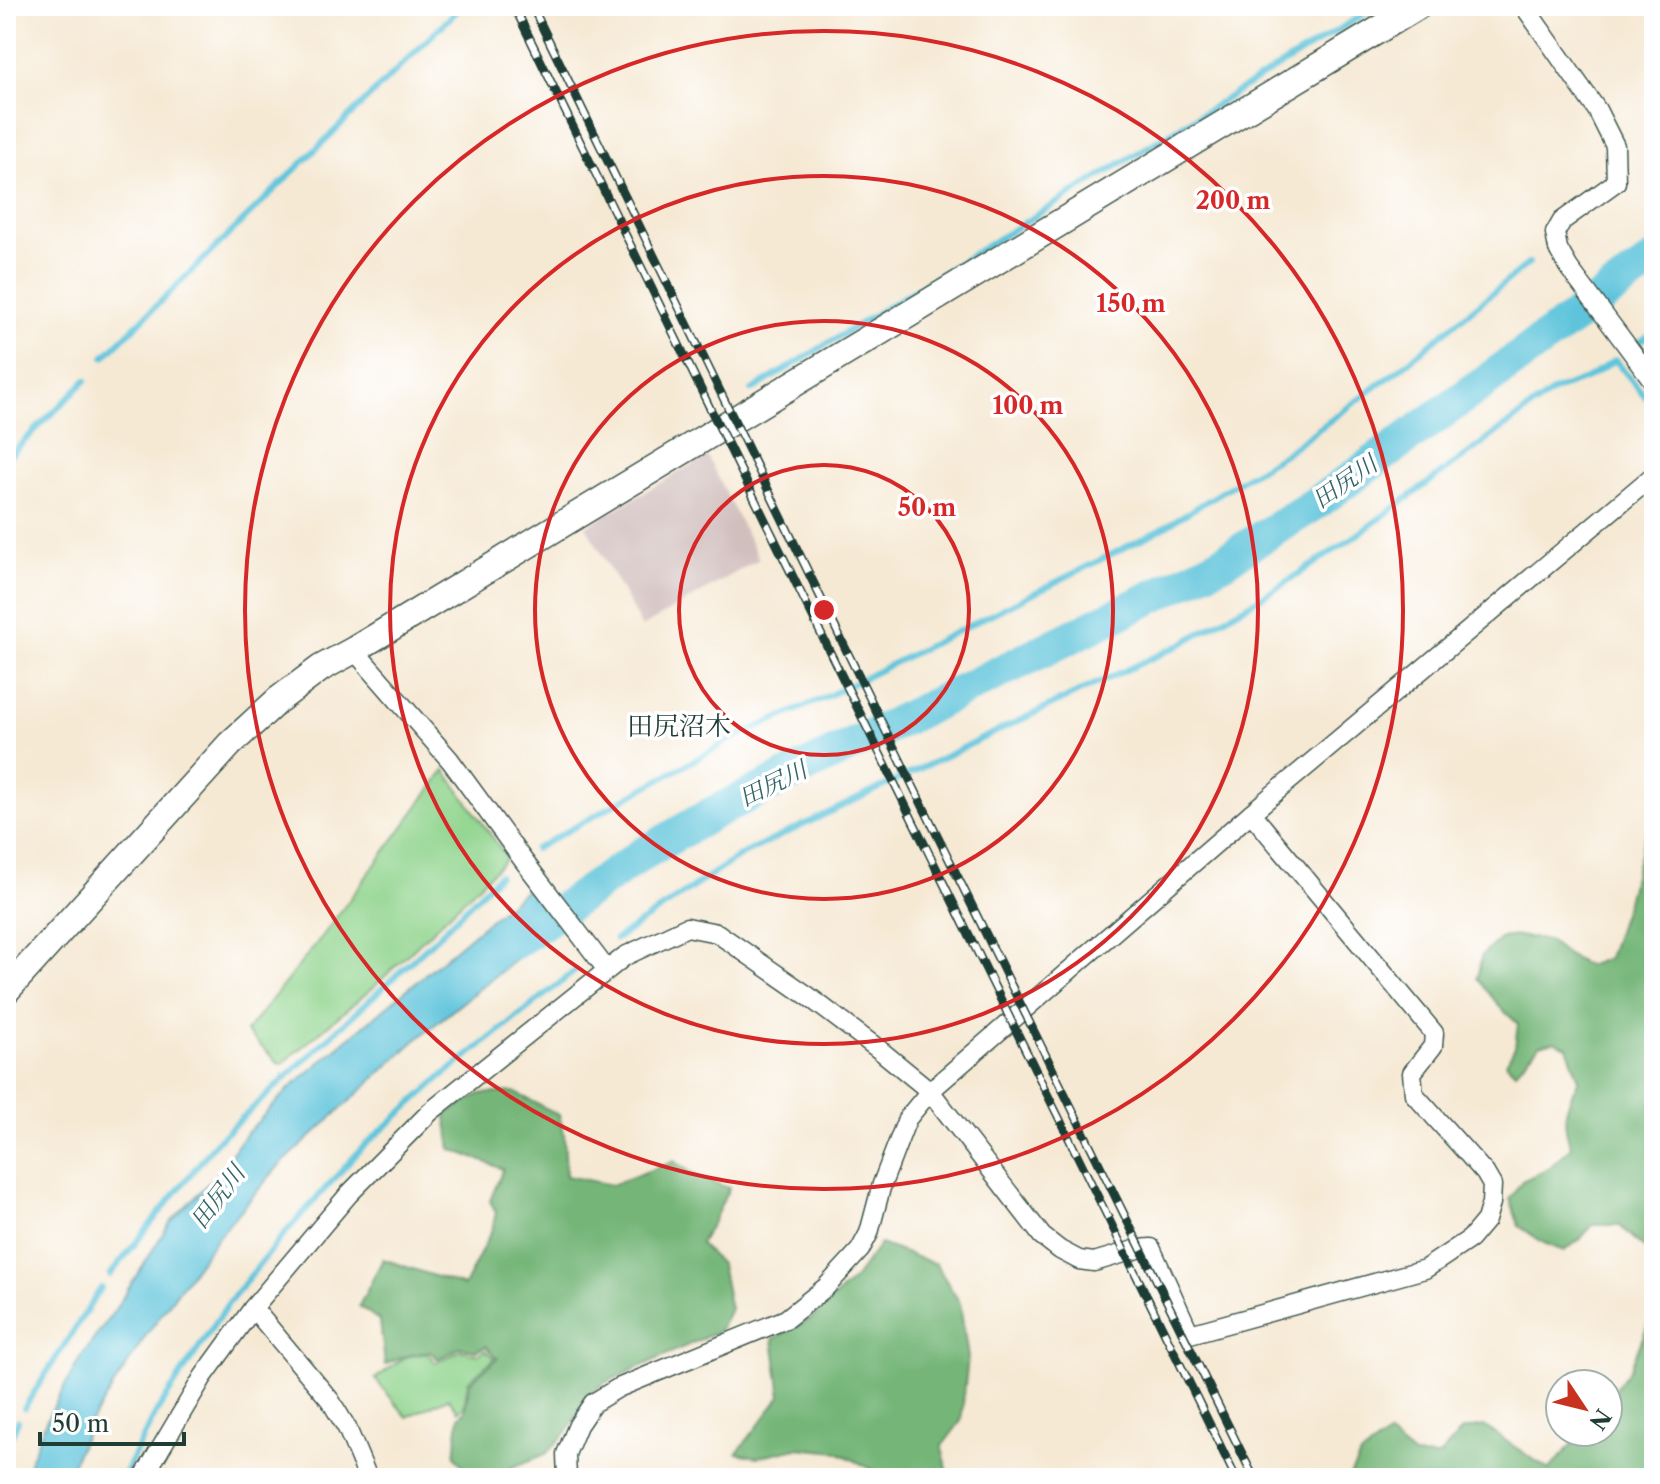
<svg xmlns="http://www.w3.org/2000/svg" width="1660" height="1484" font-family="'Libre Caslon Text','Noto Serif JP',serif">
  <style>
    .industrial { fill: #d1bfbe }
    .green { fill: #90d48d; stroke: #588860; stroke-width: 2 }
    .forest { fill: #74b678; stroke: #4a7a56; stroke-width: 2 }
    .water { fill: #5ec4db; stroke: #3e8088; stroke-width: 2 }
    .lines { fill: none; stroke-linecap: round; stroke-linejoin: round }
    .stream { stroke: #5ec4db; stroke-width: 6 }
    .river { stroke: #5ec4db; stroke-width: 34 }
    .street-casing { stroke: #3f574c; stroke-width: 21 }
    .secondary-casing { stroke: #3f574c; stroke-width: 29 }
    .street { stroke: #fff; stroke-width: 18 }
    .secondary { stroke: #fff; stroke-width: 26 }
    .rail-casing { stroke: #1f3d34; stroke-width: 9 }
    .rail { stroke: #fff; stroke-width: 6; stroke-dasharray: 18; stroke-linecap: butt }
    .ring { fill: none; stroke: #d62828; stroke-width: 4 }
    .labels { text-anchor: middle; stroke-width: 7; stroke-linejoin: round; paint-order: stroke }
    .water-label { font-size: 24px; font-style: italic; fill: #326666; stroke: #fff }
    .quarter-label { font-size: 26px; fill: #1f3d34; stroke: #fff }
    .centre { fill: #d62828; stroke: #fff; stroke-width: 4 }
    .ring-label { font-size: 24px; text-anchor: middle; font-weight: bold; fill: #d62828; stroke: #fff; stroke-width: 7; stroke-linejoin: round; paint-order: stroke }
  </style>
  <rect width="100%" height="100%" fill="#fff"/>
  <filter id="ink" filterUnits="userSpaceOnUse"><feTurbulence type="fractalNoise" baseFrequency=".0125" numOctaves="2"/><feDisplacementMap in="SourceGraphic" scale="16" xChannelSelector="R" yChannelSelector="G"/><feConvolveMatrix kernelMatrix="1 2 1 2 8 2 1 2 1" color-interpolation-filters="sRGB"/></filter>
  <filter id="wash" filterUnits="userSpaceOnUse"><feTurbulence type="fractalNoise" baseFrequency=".006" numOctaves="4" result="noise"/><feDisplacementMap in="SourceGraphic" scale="32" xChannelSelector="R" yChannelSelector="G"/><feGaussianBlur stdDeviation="1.8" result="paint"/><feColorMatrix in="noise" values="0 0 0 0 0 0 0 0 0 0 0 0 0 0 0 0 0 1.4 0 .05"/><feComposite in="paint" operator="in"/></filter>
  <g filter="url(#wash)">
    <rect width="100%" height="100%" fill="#f6e9d4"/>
    <path class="industrial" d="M 707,456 L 759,559 L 642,627 L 586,526 Z"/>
    <g class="green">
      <path d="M 445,770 L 507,858 L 376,985 L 281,1065 L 246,1032 L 324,934 Z"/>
      <path d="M 461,1350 L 477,1355 L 485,1350 L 495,1358 L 468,1381 L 464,1407 L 458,1411 L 448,1398 L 407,1417 L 375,1379 L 405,1357 L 428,1353 L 436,1363 Z"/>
    </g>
    <g class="forest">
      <path d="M 1645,836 L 1654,841 L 1654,1279 L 1653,1256 L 1619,1225 L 1593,1225 L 1579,1240 L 1564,1251 L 1544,1243 L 1519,1226 L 1510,1199 L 1522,1181 L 1549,1168 L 1571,1147 C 1560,1118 1566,1106 1579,1079 L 1567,1047 L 1554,1041 L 1540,1045 L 1515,1072 L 1506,1063 L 1515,1047 L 1518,1024 L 1500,1007 L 1477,978 L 1482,955 L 1501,938 L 1517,936 L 1548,940 L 1567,955 L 1587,966 L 1608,958 L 1627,901 Z"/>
      <path d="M 514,1092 L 559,1115 L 564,1133 L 566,1176 L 612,1185 L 674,1161 L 700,1178 L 729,1188 L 713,1222 L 700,1243 L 721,1265 L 730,1309 L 719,1331 L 604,1383 L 588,1396 L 567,1432 L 546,1454 L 485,1478 L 472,1478 L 455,1456 L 459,1417 L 465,1411 L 470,1382 L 498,1358 L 486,1346 L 476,1351 L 460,1347 L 438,1359 L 430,1351 L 402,1357 L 385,1365 L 380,1321 L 359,1306 L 383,1259 L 464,1286 L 492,1230 L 496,1212 L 490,1201 L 503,1169 L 451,1149 L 446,1115 L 480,1094 Z"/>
      <path d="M 880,1244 L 936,1264 L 960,1303 L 968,1358 L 961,1421 L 942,1446 L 949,1478 L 889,1478 L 838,1452 L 797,1448 L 757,1457 L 737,1453 L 781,1396 L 773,1339 L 812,1318 L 855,1278 Z"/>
      <path d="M 1654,1310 L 1654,1478 L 1351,1478 L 1350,1475 L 1360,1456 L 1388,1435 L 1414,1456 L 1439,1457 L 1462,1430 L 1484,1426 L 1549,1470 L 1583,1432 L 1608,1432 L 1608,1399 L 1630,1369 Z"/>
    </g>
    <path class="water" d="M 529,887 L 557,926 L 417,1039 L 277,1168 L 216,1239 L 147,1334 L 90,1423 L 66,1478 L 23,1478 L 46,1421 L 79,1360 L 116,1308 L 171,1221 L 219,1172 L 244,1136 L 292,1086 Z"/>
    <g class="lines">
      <g class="stream">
        <path d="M 1641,341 L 1654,332"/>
        <path d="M 104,357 L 462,6"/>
        <path d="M 752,390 L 1377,6"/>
        <path d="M 6,459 L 86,380"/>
        <path d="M 535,849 L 734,738 L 824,698 L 1156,532 L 1286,453 L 1396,372 L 1529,263"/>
        <path d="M 616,939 L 741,855 L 1087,688 L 1176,647 L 1277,588 L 1353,538 L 1555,390 L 1586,379 L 1615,360 L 1649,401 L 1654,398"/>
        <path d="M 110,1275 L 217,1141 L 430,944 L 499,875"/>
        <path d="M 24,1408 L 101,1288"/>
        <path d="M 6,1448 L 18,1421"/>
        <path d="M 122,1478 L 156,1413 L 227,1305 L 285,1233 L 362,1148 L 440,1078 L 575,971"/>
      </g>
      <path class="river" d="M 515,942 L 641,855 L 713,813 L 1219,564 L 1318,502 L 1654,260"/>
    </g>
  </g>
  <g filter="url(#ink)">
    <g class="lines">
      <g class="street-casing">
        <g id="street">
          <path d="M 1524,6 L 1597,110 L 1615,146 L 1616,182 L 1562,221 L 1555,233 L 1558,249 L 1569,268 L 1654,382"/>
          <path d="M 354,650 L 450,760 L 523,860 L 607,970"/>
          <path d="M 253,1308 L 330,1400 L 347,1428 L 368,1478"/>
          <path d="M 143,1478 L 203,1377 L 253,1308 L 349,1194 L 430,1112 L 625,956 L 687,927 L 717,933 L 808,996 L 881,1051 L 930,1091 L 1042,1236 L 1060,1250 L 1079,1260 L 1094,1262 L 1138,1249 L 1151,1248 L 1190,1334 L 1425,1269 L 1470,1239 L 1486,1220 L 1491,1203 L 1492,1185 L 1485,1173 L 1414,1094 L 1412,1073 L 1433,1046 L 1434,1033 L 1251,813"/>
          <path d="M 567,1478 L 566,1454 L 578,1425 L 593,1403 L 618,1388 L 786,1319 L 826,1287 L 860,1250 L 869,1233 L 882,1184 L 907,1119 L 930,1091 L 1251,813 L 1654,475"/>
        </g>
      </g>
      <g class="secondary-casing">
        <path id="secondary" d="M 6,991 L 230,744 L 278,700 L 321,668 L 354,650 L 1418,6"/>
      </g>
      <use href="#street" class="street"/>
      <use href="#secondary" class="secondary"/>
      <g class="rail-casing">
        <g id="rail">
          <path d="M 514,6 L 705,398 L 1236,1478"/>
          <path d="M 532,6 L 878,715 L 1254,1478"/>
        </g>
      </g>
      <use href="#rail" class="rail"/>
    </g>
  </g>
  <g class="ring">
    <circle cx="824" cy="610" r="145"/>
    <circle cx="824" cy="610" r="289"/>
    <circle cx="824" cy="610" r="434"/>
    <circle cx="824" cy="610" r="579"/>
  </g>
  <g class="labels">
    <g class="water-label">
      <text transform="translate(1345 482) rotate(-35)" y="8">田尻川</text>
      <text transform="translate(773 784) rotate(-26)" y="8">田尻川</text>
      <text transform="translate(218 1197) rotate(-53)" y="8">田尻川</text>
    </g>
    <g class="quarter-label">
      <text x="679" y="735">田尻沼木</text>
    </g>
  </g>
  <circle cx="824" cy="610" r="12" class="centre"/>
  <g class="ring-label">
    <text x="1233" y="209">200 m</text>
    <text x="1131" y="312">150 m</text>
    <text x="1028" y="414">100 m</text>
    <text x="927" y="516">50 m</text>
  </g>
  <rect width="1660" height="1484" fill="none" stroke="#fff" stroke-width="32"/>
  <g transform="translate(1584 1408) rotate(125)"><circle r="38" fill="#ffffff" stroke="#a5b1ae" stroke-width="2"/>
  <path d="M0-6L14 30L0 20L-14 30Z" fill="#c8321e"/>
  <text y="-12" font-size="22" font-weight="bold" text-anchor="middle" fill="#1f3d34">N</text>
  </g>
  <path d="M40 1432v12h144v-12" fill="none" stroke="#1f3d34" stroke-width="4"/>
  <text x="52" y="1432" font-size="24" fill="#1f3d34" stroke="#ffffff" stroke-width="6" paint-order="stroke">50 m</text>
</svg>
